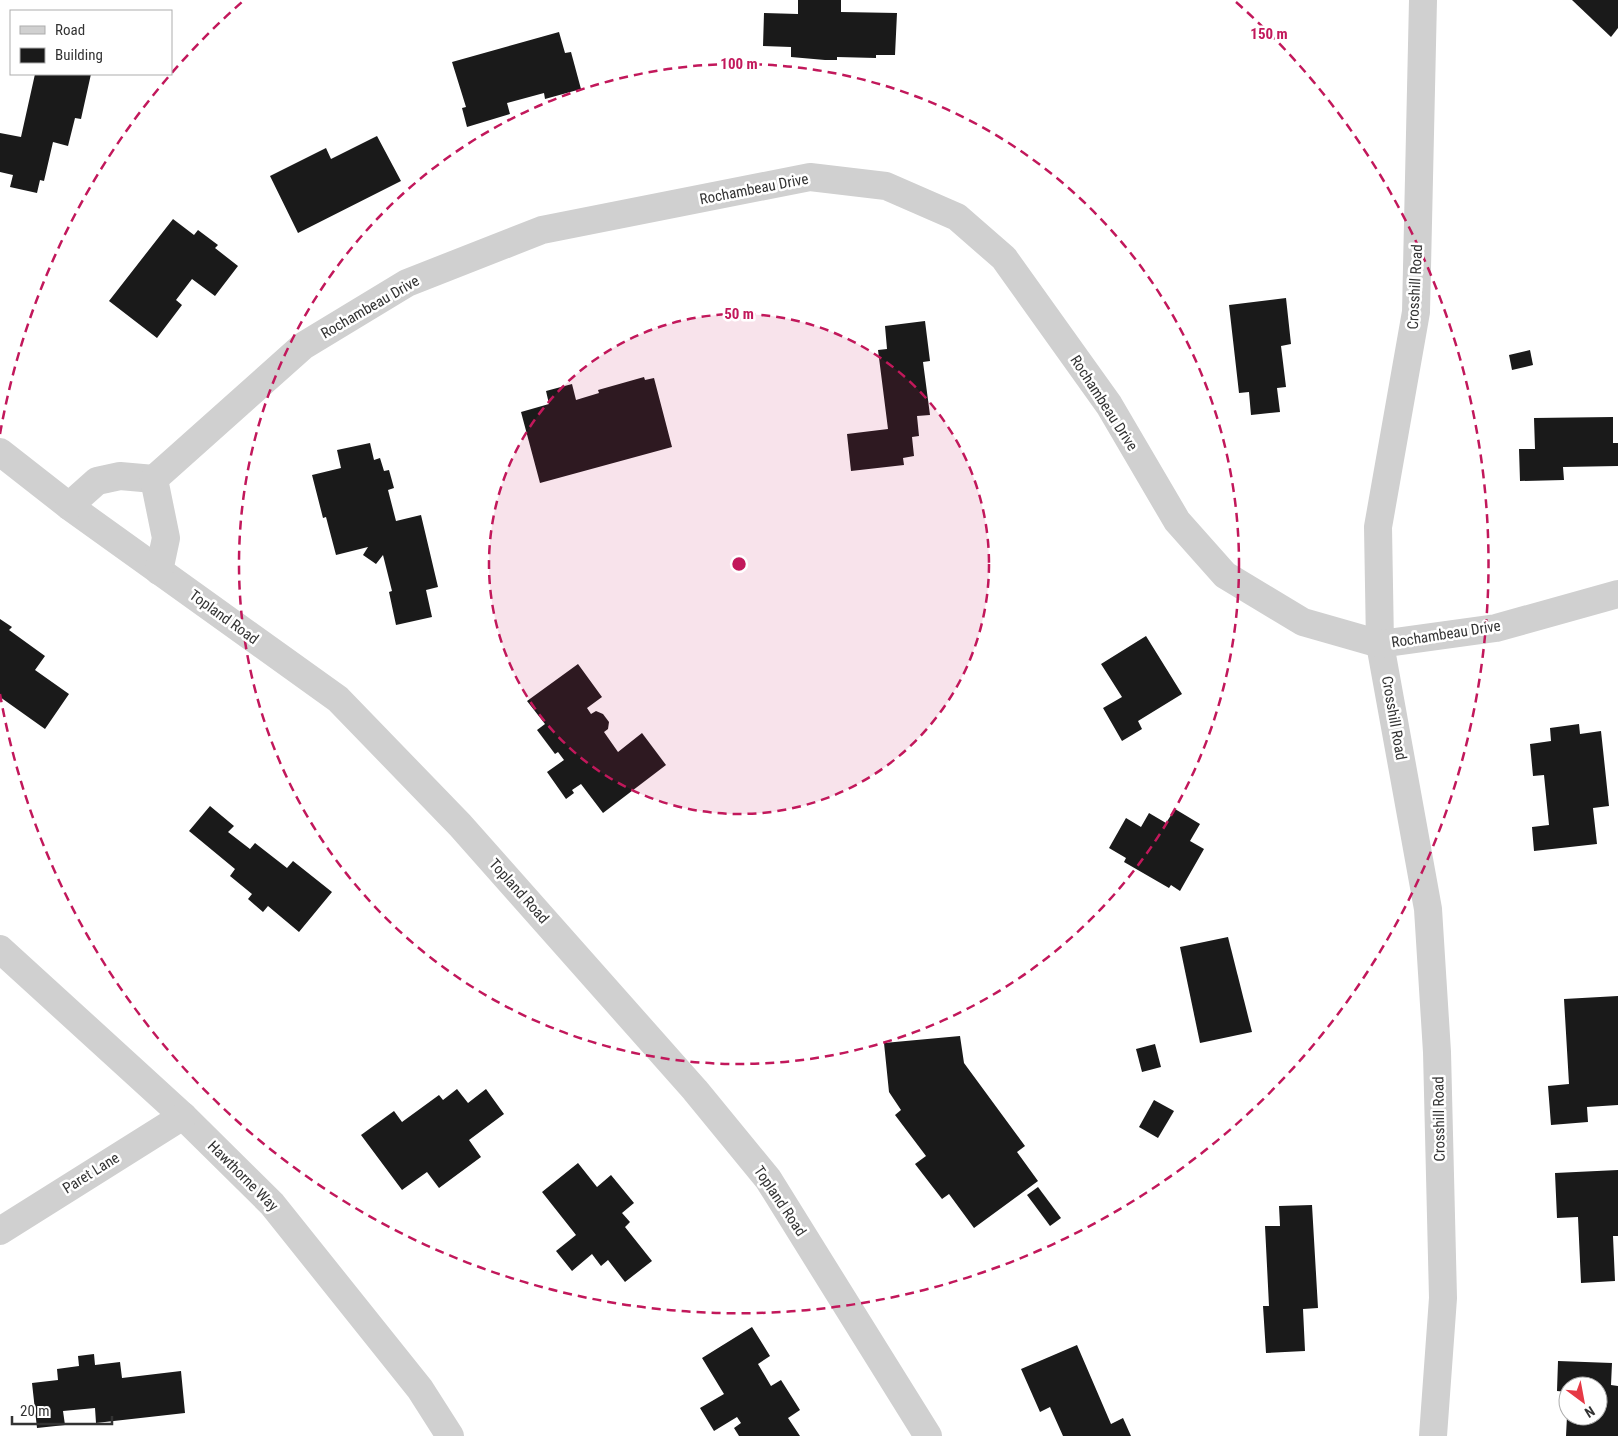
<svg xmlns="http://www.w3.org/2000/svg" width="1618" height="1436" font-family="'Roboto Condensed',sans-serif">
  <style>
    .building { fill: #1a1a1a }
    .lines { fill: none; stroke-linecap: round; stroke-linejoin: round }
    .minor { stroke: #d0d0d0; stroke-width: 28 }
    .ring { fill: none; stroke: #c2185b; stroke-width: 2.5; stroke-dasharray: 9 6 }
    .labels { text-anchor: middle; stroke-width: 5; stroke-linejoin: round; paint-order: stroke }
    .street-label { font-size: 15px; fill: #333; stroke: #fff }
    .centre { fill: #c2185b; stroke: #fff; stroke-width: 2.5 }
    .ring-label { font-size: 15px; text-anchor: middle; font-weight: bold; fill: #c2185b; stroke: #fff; stroke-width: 5; stroke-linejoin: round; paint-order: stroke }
  </style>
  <rect width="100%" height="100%" fill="#fff"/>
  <g class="building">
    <path d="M 798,0 L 841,0 L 841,12 L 897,13 L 895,55 L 876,55 L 876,58 L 837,57 L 837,60 L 825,60 L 791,57 L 791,47 L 763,46 L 764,13 L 798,14 Z"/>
    <path d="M 1572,0 L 1618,0 L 1618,28 L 1611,37 Z"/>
    <path d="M 559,32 L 565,53 L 571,52 L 581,89 L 545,99 L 544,93 L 507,103 L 510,114 L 467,127 L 462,108 L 466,107 L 452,62 Z"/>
    <path d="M 35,74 L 91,74 L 81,119 L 75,118 L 68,146 L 53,142 L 44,181 L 40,180 L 37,193 L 10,187 L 13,175 L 0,172 L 0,133 L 21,137 Z"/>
    <path d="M 377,136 L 401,181 L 298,233 L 270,176 L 326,148 L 331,159 Z"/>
    <path d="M 173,219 L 194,235 L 198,230 L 218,245 L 215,248 L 238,266 L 215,296 L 192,279 L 176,300 L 182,305 L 157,338 L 109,301 Z"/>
    <path d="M 1286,298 L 1291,344 L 1281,346 L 1286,387 L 1277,388 L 1280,412 L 1251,415 L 1249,392 L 1239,393 L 1229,305 Z"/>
    <path d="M 925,321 L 930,361 L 923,362 L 930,415 L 917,416 L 919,436 L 912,437 L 914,456 L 903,458 L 904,465 L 851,471 L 847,434 L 888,429 L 878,350 L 887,349 L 885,326 Z"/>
    <path d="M 1530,350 L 1533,365 L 1512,370 L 1509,355 Z"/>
    <path d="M 644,377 L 645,380 L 654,378 L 672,447 L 540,483 L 521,412 L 549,404 L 546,391 L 572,384 L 576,400 L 599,393 L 598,390 Z"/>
    <path d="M 1613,417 L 1613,443 L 1618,443 L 1618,466 L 1563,467 L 1564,480 L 1520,481 L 1519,449 L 1535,449 L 1534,418 Z"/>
    <path d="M 370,443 L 374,460 L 380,458 L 384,471 L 389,470 L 394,488 L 388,490 L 396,521 L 421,515 L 438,587 L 426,590 L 432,617 L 396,625 L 389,592 L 392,591 L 383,555 L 376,564 L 363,555 L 368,547 L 336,555 L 326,517 L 323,518 L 312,475 L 341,468 L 337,450 Z"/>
    <path d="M 0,619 L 12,627 L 9,630 L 45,656 L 35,670 L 69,694 L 45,729 L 0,697 Z"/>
    <path d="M 1146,636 L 1182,694 L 1138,721 L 1142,729 L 1122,741 L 1103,708 L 1122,697 L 1101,664 Z"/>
    <path d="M 578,664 L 602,697 L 587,708 L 591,714 L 596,711 L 603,714 L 609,722 L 608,729 L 604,732 L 618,752 L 642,733 L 666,765 L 603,813 L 581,784 L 572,790 L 574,793 L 566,799 L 547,772 L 564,760 L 558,752 L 555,754 L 537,730 L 545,724 L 527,701 Z"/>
    <path d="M 1579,724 L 1580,734 L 1601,731 L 1609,806 L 1593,808 L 1597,844 L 1534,851 L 1532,827 L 1549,825 L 1544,775 L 1533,776 L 1530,744 L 1551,741 L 1550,728 Z"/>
    <path d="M 210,806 L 234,826 L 228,832 L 250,849 L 255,843 L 287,868 L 293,861 L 332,892 L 299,932 L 268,906 L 263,912 L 248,899 L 252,894 L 230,876 L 235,869 L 189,831 Z"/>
    <path d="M 1175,809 L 1200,824 L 1190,841 L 1204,849 L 1180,891 L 1171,885 L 1169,888 L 1124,862 L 1126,858 L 1109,848 L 1126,818 L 1141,827 L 1149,813 L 1166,823 Z"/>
    <path d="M 1228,937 L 1252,1032 L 1200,1043 L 1180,947 Z"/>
    <path d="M 1618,996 L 1618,1105 L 1587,1107 L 1588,1122 L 1551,1125 L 1548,1086 L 1569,1084 L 1564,999 Z"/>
    <path d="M 960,1036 L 964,1063 L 1025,1146 L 1017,1152 L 1038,1181 L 974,1228 L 949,1194 L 942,1199 L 915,1164 L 926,1156 L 895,1115 L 901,1110 L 889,1092 L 884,1043 Z"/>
    <path d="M 1155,1044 L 1161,1067 L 1142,1072 L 1136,1049 Z"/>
    <path d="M 457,1089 L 468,1103 L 486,1089 L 504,1114 L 469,1140 L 481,1157 L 439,1188 L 427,1172 L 402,1190 L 361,1135 L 394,1111 L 402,1122 L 439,1095 L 443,1100 Z"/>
    <path d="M 1154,1100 L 1174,1111 L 1158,1138 L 1139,1127 Z"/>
    <path d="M 578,1163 L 597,1187 L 611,1175 L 634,1203 L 622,1213 L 630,1222 L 625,1227 L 652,1261 L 625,1282 L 608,1260 L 601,1266 L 592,1254 L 572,1271 L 556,1251 L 576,1235 L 542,1192 Z"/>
    <path d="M 1618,1170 L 1618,1236 L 1613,1236 L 1615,1281 L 1581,1283 L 1578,1217 L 1557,1218 L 1555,1173 Z"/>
    <path d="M 1038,1187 L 1061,1218 L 1050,1226 L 1027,1195 Z"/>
    <path d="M 1312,1205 L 1318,1308 L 1303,1309 L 1305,1351 L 1266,1353 L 1263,1306 L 1269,1306 L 1265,1226 L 1280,1226 L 1279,1206 Z"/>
    <path d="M 752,1327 L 770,1356 L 758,1364 L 771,1386 L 781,1380 L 800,1410 L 788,1418 L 800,1436 L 739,1436 L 734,1428 L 741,1423 L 737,1417 L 714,1431 L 700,1408 L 724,1394 L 702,1358 Z"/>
    <path d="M 1077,1345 L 1111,1424 L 1123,1418 L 1131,1436 L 1063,1436 L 1050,1407 L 1040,1412 L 1021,1369 Z"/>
    <path d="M 94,1354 L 95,1365 L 120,1362 L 122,1378 L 181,1371 L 185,1413 L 96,1423 L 95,1408 L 63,1411 L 65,1425 L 37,1428 L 32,1383 L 58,1380 L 57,1369 L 79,1366 L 78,1356 Z"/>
    <path d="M 1558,1361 L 1612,1363 L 1611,1385 L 1618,1386 L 1618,1436 L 1566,1436 L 1567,1416 L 1598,1416 L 1598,1386 L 1568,1386 L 1568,1392 L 1557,1391 Z"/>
  </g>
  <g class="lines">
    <g class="minor">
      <path d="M 1423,0 L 1416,312 L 1378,527 L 1380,644 L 1428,909 L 1437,1052 L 1443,1298 L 1433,1436"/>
      <path d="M 0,452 L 69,506 L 338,699 L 460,825 L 695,1090 L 768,1179 L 928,1436"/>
      <path d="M 69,506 L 97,481 L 120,476 L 154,479"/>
      <path d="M 159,571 L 166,538 L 154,479 L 303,346 L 407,283 L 542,230 L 810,177 L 886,186 L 957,217 L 1004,258 L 1109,405 L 1177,521 L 1225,575 L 1303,622 L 1380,644 L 1496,628 L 1618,594"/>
      <path d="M 0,949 L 183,1116 L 272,1204 L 420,1389 L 450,1436"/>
      <path d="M 0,1231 L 183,1116"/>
    </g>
  </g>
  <circle cx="739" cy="564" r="250" fill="#c2185b" fill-opacity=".12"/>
  <g class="ring">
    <circle cx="739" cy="564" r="250"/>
    <circle cx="739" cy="564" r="500"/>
    <path d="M0 434A750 750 0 0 1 242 2M1236 2A750 750 0 1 1 0 694"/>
  </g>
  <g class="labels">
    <g class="street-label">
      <text transform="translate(754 189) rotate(-11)" y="5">Rochambeau Drive</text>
      <text transform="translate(1415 287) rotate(-87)" y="5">Crosshill Road</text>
      <text transform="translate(370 307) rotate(-30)" y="5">Rochambeau Drive</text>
      <text transform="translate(1104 403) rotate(57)" y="5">Rochambeau Drive</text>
      <text transform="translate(224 617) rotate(36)" y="5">Topland Road</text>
      <text transform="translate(1446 634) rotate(-9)" y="5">Rochambeau Drive</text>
      <text transform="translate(1394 718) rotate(80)" y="5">Crosshill Road</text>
      <text transform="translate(519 891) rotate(48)" y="5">Topland Road</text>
      <text transform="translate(1439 1119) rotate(-91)" y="5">Crosshill Road</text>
      <text transform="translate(91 1173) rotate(-32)" y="5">Paret Lane</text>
      <text transform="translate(243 1176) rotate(45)" y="5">Hawthorne Way</text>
      <text transform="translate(780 1201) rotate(56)" y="5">Topland Road</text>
    </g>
  </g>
  <circle cx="739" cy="564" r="8" class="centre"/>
  <g class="ring-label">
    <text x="1269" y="39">150 m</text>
    <text x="739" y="69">100 m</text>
    <text x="739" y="319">50 m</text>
  </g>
  <rect x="10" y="10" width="162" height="65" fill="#ffffff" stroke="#adadad"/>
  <rect x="20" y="26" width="25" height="8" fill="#d0d0d0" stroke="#adadad"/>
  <text x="55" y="35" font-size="15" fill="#333333">Road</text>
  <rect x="20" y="48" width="25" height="15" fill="#1a1a1a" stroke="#adadad"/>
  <text x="55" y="60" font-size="15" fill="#333333">Building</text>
  <g transform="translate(1583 1401) rotate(148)"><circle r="24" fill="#ffffff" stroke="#adadad"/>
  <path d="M0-4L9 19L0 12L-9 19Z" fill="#e63946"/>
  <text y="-8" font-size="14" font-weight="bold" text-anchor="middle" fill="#333333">N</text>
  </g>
  <path d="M12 1416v8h100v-8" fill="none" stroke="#333333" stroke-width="2.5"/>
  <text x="20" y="1416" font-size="15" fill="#333333" stroke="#ffffff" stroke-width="4" paint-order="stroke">20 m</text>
</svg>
